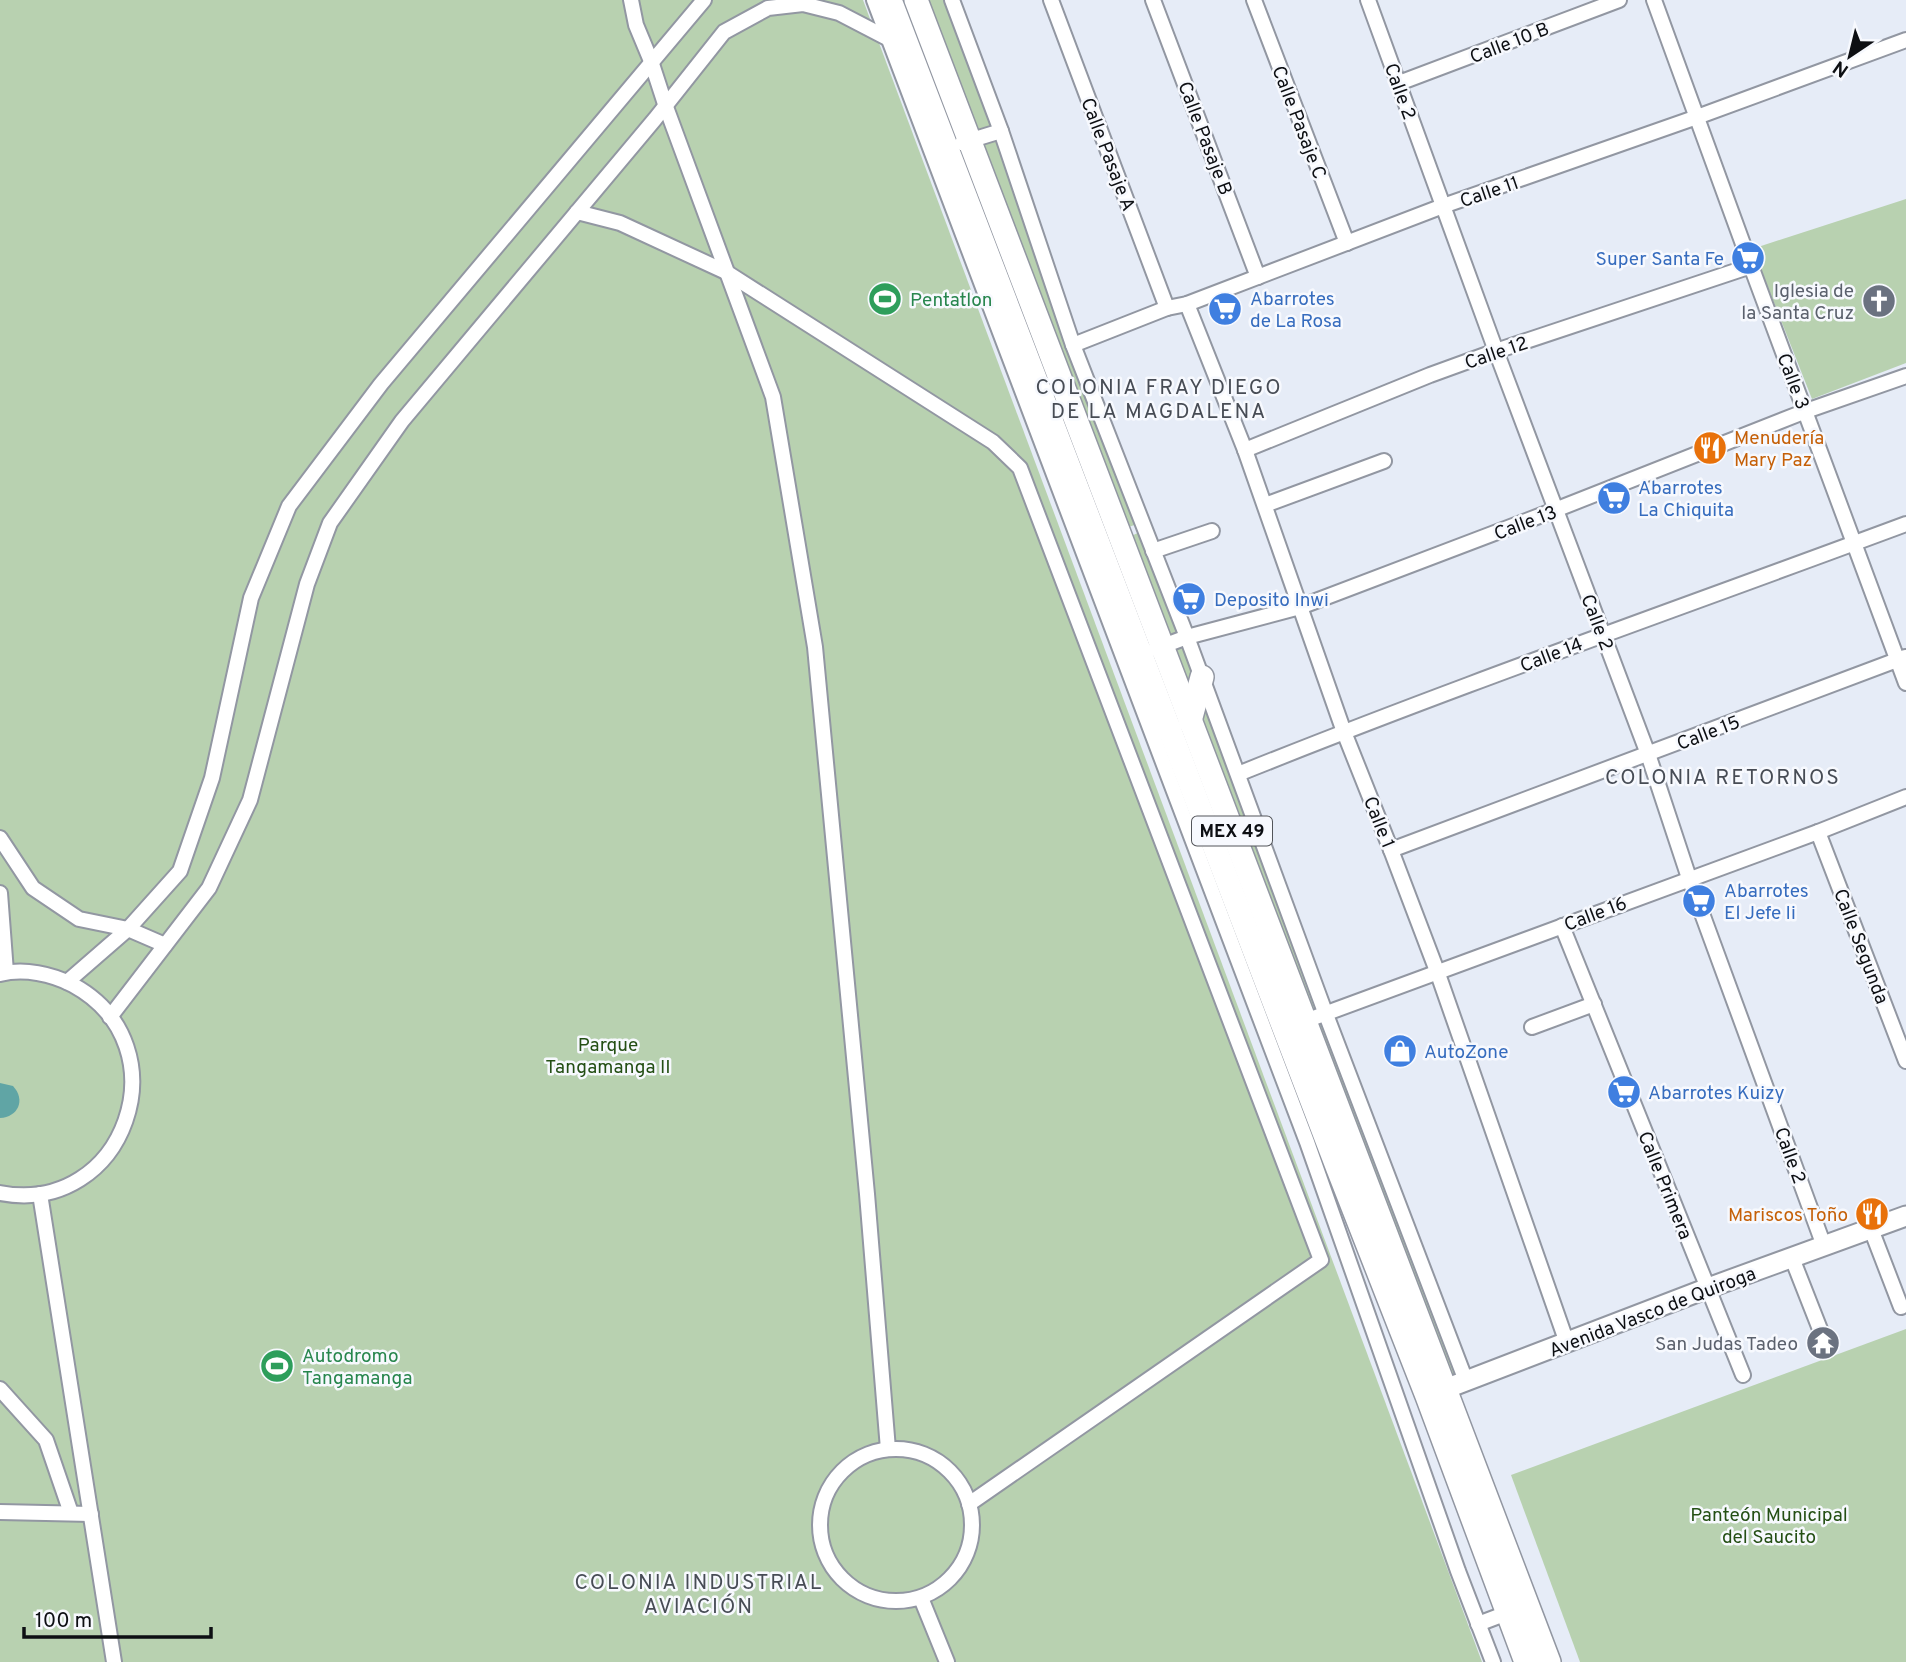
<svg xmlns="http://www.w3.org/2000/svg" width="1906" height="1662" font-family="Overpass,sans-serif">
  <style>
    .green { fill: #b8d1b0 }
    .water { fill: #60a5a5 }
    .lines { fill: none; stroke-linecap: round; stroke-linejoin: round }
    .street-casing { stroke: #9297a2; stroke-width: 18 }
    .secondary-casing { stroke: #9297a2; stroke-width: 23 }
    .primary-casing { stroke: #9297a2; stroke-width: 26 }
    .street { stroke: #fff; stroke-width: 14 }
    .secondary { stroke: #fff; stroke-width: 19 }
    .primary { stroke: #fff; stroke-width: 23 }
    .labels { text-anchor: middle; stroke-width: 5; stroke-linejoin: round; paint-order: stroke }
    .shield { fill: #f7f9fe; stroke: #53555a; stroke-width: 2 }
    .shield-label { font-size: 18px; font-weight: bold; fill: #0d0f13 }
    .street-label { font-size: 19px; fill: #0d0f13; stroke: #f7f9fe }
    .shop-label { font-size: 19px; fill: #366cbe; stroke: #f7f9fe; text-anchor: start }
    .worship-label { font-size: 19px; fill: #5b616d; stroke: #f7f9fe; text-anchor: end }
    .leisure-label { font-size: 19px; fill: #27864d; stroke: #f7f9fe; text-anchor: start }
    .food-label { font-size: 19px; fill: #c56008; stroke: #f7f9fe; text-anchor: start }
    .park-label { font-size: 19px; fill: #244f14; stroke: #f7f9fe }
    .neighbourhood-label { font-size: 21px; letter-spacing: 2px; fill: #474c55; stroke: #f7f9fe }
  </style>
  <rect width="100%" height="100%" fill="#e6ecf7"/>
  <g class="green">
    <path d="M 0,0 L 863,0 L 1482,1662 L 0,1662 Z"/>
    <path d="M 923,0 L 947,0 L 997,132 L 974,135 Z"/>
    <path d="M 996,137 L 1141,523 L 1125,528 L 977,143 Z"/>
    <path d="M 1906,199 L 1906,363 L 1812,399 L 1754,252 L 1761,246 Z"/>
    <path d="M 1142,531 L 1181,635 L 1168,639 L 1127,538 Z"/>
    <path d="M 1185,642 L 1197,676 L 1190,702 L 1170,648 Z"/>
    <path d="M 1203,691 L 1460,1376 L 1447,1381 L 1196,716 Z"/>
    <path d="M 1906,1329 L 1906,1662 L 1580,1662 L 1511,1475 Z"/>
  </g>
  <path class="water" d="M 0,1083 L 13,1086 C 26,1100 18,1117 0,1118 Z"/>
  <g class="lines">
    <g class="street-casing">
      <g id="street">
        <path d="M 631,0 L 636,25 L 651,61 L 666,107 L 773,397 L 815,647 L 867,1194 L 888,1449"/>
        <path d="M 874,0 L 1307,1142 L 1458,1571 L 1493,1662"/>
        <path d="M 952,0 L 1001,131 L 1073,345 L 1187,637 L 1325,1012 L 1466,1381"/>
        <path d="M 1051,0 L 1167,308"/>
        <path d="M 1153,0 L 1258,277"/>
        <path d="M 1254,0 L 1347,243"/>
        <path d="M 1368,0 L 1496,351 L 1648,754 L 1689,878 L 1824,1246"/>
        <path d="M 1654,0 L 1751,266 L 1906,683"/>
        <path d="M 1399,83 L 1619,0"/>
        <path d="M 962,143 L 1001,131"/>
        <path d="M 577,212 L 620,223 L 726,272 L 993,442 L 1020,468 L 1321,1260 L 969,1504"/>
        <path d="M 1187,304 L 1245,450 L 1344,732 L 1391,850 L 1437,971 L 1567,1343"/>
        <path d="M 1073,345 L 1167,308 L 1187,304 L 1443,206 L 1697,117 L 1906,40"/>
        <path d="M 1245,450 L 1430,375 L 1496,351 L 1751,266"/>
        <path d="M 1265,505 L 1384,461"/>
        <path d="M 1153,551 L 1212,531"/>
        <path d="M 1155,649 L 1187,637 L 1300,607 L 1555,510 L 1806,411 L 1906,376"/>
        <path d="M 1238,774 C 1459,685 1683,607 1906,524"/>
        <path d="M 1818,832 L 1906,1061"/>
        <path d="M 0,838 L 33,888 L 79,919 L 128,929 L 165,945"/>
        <path d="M 1391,850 L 1905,657"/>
        <path d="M 0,893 L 6,972"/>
        <path d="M 1562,926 L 1743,1375"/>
        <path d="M 0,974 C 24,968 52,974 73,985 C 185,1046 125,1217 0,1193"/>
        <path d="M 67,982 L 128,929 L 180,871 L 212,778 L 251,598 L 289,506 L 381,384 L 704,0"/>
        <path d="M 110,1017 L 209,888 L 250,800 L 307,584 L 330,523 L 402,421 L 655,119 L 724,32 L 768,8 L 803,4 L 839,13 L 889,39"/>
        <path d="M 1297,1024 L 1818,832 L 1906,797"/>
        <path d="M 1532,1027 L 1594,1004"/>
        <path d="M 40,1194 L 114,1662"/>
        <path d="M 1871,1229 L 1901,1307"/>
        <path d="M 1792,1258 L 1825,1342"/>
        <path d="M 0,1389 L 46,1440 L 71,1513"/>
        <circle cx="896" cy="1525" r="76"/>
        <path d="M 0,1512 L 91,1514"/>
        <path d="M 921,1598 L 947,1662"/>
        <path d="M 1478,1624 L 1507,1613"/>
      </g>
    </g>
    <g class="secondary-casing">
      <path id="secondary" d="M 1432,1394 L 1708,1288 L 1906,1216"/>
    </g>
    <g class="primary-casing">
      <g id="primary">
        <path d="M 890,0 L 1338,1169 L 1427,1396 L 1526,1662"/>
        <path d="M 916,0 C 1126,554 1334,1109 1549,1662"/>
        <path d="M 1190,721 L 1202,677"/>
      </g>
    </g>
    <use href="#street" class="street"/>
    <use href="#secondary" class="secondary"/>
    <use href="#primary" class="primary"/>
  </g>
  <defs>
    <g id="supermarket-disc" transform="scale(1.75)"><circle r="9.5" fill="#3f7fe0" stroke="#f7f9fe"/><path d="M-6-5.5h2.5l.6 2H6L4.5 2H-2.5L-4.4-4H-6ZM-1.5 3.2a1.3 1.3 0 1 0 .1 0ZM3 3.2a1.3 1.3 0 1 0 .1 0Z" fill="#fff"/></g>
    <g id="stadium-disc" transform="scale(1.75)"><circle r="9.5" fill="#2e9e5b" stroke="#f7f9fe"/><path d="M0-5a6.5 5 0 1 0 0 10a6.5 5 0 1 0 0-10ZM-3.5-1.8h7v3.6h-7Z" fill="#fff"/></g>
    <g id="church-disc" transform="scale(1.75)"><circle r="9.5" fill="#6b7280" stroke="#f7f9fe"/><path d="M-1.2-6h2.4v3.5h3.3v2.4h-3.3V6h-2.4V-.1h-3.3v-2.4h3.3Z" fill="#fff"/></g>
    <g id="restaurant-disc" transform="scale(1.75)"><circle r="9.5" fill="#e8710a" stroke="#f7f9fe"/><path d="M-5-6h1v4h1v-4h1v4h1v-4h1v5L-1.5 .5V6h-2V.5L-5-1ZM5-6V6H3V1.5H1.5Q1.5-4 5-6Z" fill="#fff"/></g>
    <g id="shop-disc" transform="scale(1.75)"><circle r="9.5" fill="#3f7fe0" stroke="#f7f9fe"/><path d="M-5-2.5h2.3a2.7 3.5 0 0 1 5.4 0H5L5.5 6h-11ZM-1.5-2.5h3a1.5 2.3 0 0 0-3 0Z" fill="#fff"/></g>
    <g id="temple-disc" transform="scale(1.75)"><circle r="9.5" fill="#6b7280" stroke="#f7f9fe"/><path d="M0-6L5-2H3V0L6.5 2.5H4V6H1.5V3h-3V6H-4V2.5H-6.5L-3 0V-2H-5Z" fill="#fff"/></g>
  </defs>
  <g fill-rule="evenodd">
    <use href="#supermarket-disc" x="1748" y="258"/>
    <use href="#stadium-disc" x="885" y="299"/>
    <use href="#church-disc" x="1879" y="301"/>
    <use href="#supermarket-disc" x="1225" y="309"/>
    <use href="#restaurant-disc" x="1710" y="448"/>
    <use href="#supermarket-disc" x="1614" y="498"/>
    <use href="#supermarket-disc" x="1189" y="599"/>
    <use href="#supermarket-disc" x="1699" y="901"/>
    <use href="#shop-disc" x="1400" y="1051"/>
    <use href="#supermarket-disc" x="1624" y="1092"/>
    <use href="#restaurant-disc" x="1872" y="1214"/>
    <use href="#temple-disc" x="1823" y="1343"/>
    <use href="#stadium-disc" x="277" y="1366"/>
  </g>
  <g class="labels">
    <rect class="shield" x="1192" y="816.5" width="80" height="29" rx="5"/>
    <g class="shield-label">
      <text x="1232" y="837">MEX 49</text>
    </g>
    <g class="street-label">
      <text transform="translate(1509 42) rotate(-21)" y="7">Calle 10 B</text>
      <text transform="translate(1401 91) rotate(70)" y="7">Calle 2</text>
      <text transform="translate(1300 122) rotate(69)" y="7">Calle Pasaje C</text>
      <text transform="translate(1206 138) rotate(69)" y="7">Calle Pasaje B</text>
      <text transform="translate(1109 154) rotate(69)" y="7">Calle Pasaje A</text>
      <text transform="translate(1489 191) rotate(-19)" y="7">Calle 11</text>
      <text transform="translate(1496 352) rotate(-19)" y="7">Calle 12</text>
      <text transform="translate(1794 381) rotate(69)" y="7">Calle 3</text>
      <text transform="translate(1525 522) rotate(-21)" y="7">Calle 13</text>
      <text transform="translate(1598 622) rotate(69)" y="7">Calle 2</text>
      <text transform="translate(1551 654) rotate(-21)" y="7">Calle 14</text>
      <text transform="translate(1708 732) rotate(-21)" y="7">Calle 15</text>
      <text transform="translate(1380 822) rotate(68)" y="7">Calle 1</text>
      <text transform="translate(1595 913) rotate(-21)" y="7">Calle 16</text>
      <text transform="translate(1862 946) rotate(69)" y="7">Calle Segunda</text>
      <text transform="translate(1791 1155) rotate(70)" y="7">Calle 2</text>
      <text transform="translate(1666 1185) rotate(68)" y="7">Calle Primera</text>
      <text transform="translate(1652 1311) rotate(-21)" y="7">Avenida Vasco de Quiroga</text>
    </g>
    <g class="shop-label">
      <text x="1724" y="265" text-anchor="end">Super Santa Fe</text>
      <text x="1250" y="305">Abarrotes<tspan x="1250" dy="22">de La Rosa</tspan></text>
      <text x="1638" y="494">Abarrotes<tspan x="1638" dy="22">La Chiquita</tspan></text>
      <text x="1214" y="606">Deposito Inwi</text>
      <text x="1724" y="897">Abarrotes<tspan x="1724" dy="22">El Jefe Ii</tspan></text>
      <text x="1424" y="1058">AutoZone</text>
      <text x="1648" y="1099">Abarrotes Kuizy</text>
    </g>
    <g class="worship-label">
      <text x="1854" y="297">Iglesia de<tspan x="1854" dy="22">la Santa Cruz</tspan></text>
      <text x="1798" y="1350">San Judas Tadeo</text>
    </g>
    <g class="leisure-label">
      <text x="910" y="306">Pentatlon</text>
      <text x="302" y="1362">Autodromo<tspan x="302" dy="22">Tangamanga</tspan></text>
    </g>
    <g class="food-label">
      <text x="1734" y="444">Menudería<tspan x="1734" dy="22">Mary Paz</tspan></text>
      <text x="1848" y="1221" text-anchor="end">Mariscos Toño</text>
    </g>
    <g class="park-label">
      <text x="608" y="1051">Parque<tspan x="608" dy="22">Tangamanga II</tspan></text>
      <text x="1769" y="1521">Panteón Municipal<tspan x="1769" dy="22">del Saucito</tspan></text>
    </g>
    <g class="neighbourhood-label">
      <text x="1159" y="394">COLONIA FRAY DIEGO<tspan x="1159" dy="24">DE LA MAGDALENA</tspan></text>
      <text x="1723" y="784">COLONIA RETORNOS</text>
      <text x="699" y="1589">COLONIA INDUSTRIAL<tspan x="699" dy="24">AVIACIÓN</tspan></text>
    </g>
  </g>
  <g transform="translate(1850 56) rotate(215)" stroke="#f7f9fe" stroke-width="5" paint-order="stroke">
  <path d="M0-5L12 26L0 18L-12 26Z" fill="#0d0f13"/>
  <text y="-10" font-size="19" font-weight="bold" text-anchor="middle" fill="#0d0f13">N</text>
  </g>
  <path d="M24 1627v10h187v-10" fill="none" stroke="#0d0f13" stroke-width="3.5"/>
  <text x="35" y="1627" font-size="21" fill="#0d0f13" stroke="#f7f9fe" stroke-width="5" paint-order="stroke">100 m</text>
</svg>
